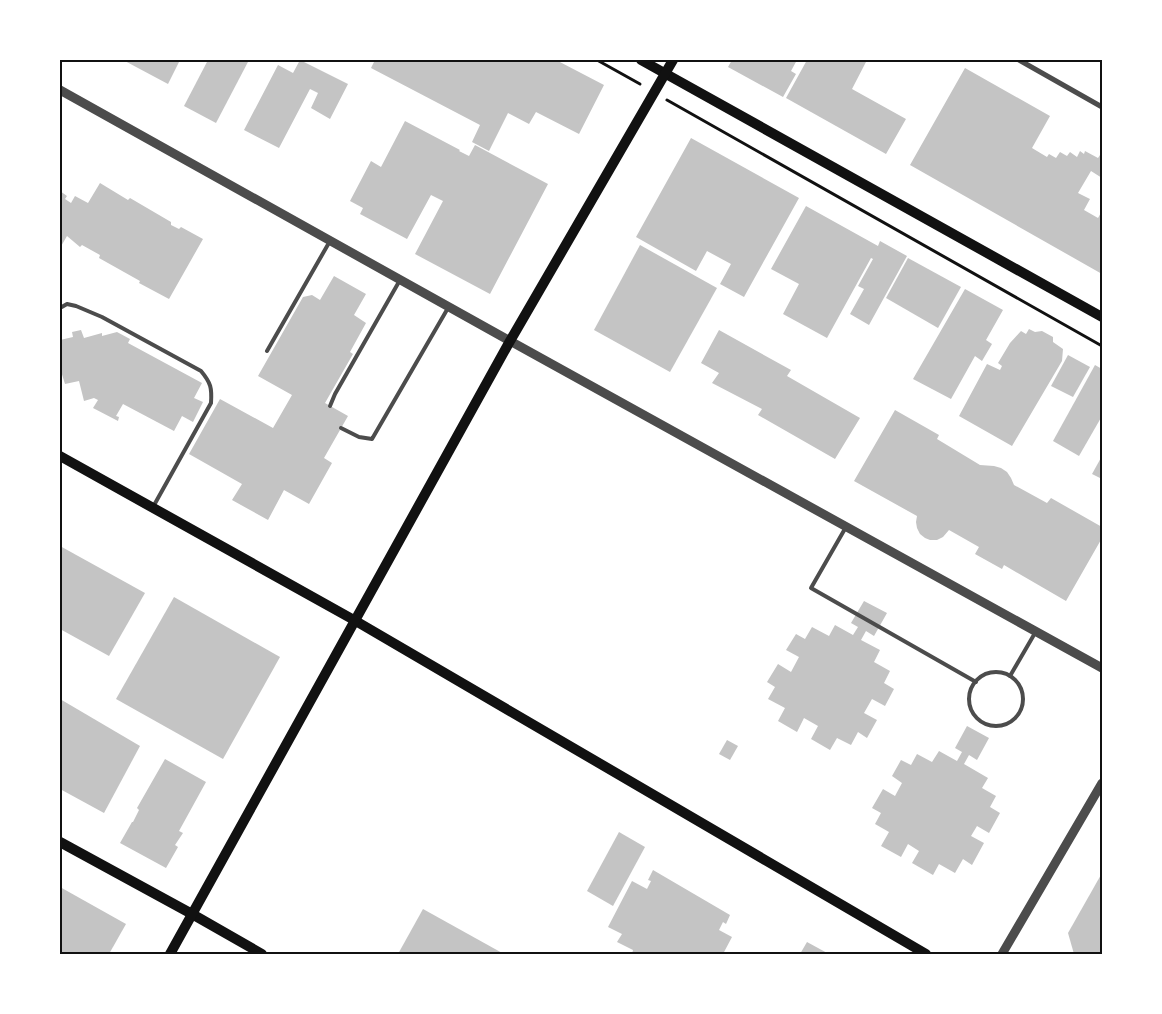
<svg xmlns="http://www.w3.org/2000/svg" width="1162" height="1014" font-family="Barlow,sans-serif">
  <style>
    .building { fill: #c4c4c4 }
    .lines { fill: none; stroke-linecap: round; stroke-linejoin: round }
    .path { stroke: #111; stroke-width: 3 }
    .service { stroke: #4c4c4c; stroke-width: 4 }
    .minor { stroke: #4c4c4c; stroke-width: 5 }
    .tertiary { stroke: #4c4c4c; stroke-width: 9 }
    .secondary { stroke: #111; stroke-width: 10 }
    .neatline { fill: none; stroke: #111; stroke-width: 2 }
  </style>
  <rect width="100%" height="100%" fill="#fff"/>
  <g class="building">
    <path d="M 123,60 L 180,60 L 168,84 Z"/>
    <path d="M 208,60 L 249,60 L 216,123 L 184,106 Z"/>
    <path d="M 300,60 L 348,84 L 330,119 L 311,108 L 318,93 L 310,89 L 279,148 L 244,130 L 278,65 L 293,73 Z"/>
    <path d="M 375,60 L 556,60 L 604,85 L 579,134 L 536,112 L 529,124 L 508,113 L 489,151 L 472,142 L 480,125 L 371,68 Z"/>
    <path d="M 732,60 L 797,60 L 791,71 L 796,74 L 783,97 L 728,67 Z"/>
    <path d="M 807,60 L 867,60 L 852,89 L 906,119 L 886,154 L 786,98 Z"/>
    <path d="M 965,68 L 1050,116 L 1032,148 L 1047,157 L 1049,154 L 1056,158 L 1060,152 L 1067,156 L 1070,152 L 1077,157 L 1080,151 L 1084,154 L 1085,151 L 1098,158 L 1102,152 L 1102,178 L 1091,171 L 1078,193 L 1090,199 L 1084,210 L 1098,218 L 1102,211 L 1102,274 L 910,165 Z"/>
    <path d="M 405,121 L 460,150 L 459,151 L 469,156 L 475,145 L 548,184 L 490,294 L 415,254 L 443,201 L 431,195 L 407,239 L 360,214 L 363,208 L 350,201 L 371,161 L 381,167 Z"/>
    <path d="M 691,138 L 799,198 L 744,297 L 720,284 L 731,264 L 707,251 L 696,271 L 636,237 Z"/>
    <path d="M 100,183 L 128,200 L 130,198 L 171,222 L 171,225 L 179,229 L 181,227 L 203,239 L 169,299 L 139,283 L 140,281 L 99,258 L 100,255 L 82,245 L 80,247 L 67,236 L 60,248 L 60,191 L 67,196 L 65,199 L 71,203 L 75,196 L 88,203 Z"/>
    <path d="M 806,206 L 878,246 L 880,241 L 907,256 L 869,325 L 850,314 L 864,289 L 858,286 L 873,259 L 871,258 L 827,338 L 783,314 L 799,284 L 771,269 Z"/>
    <path d="M 640,245 L 717,288 L 670,372 L 594,330 Z"/>
    <path d="M 908,258 L 961,287 L 938,328 L 886,298 Z"/>
    <path d="M 334,276 L 366,294 L 354,315 L 366,323 L 350,352 L 353,354 L 325,403 L 348,416 L 324,458 L 332,463 L 309,504 L 284,490 L 268,520 L 232,500 L 242,484 L 189,454 L 220,399 L 273,428 L 292,395 L 258,376 L 303,297 L 312,295 L 320,300 Z"/>
    <path d="M 965,289 L 1003,310 L 986,340 L 992,344 L 982,361 L 975,356 L 951,399 L 913,379 Z"/>
    <path d="M 1029,329 L 1035,332 L 1042,331 L 1053,337 L 1053,342 L 1063,349 L 1062,361 L 1012,446 L 959,416 L 987,364 L 1000,370 L 1002,366 L 998,363 L 1010,343 L 1021,331 L 1026,334 Z"/>
    <path d="M 81,330 L 84,338 L 102,333 L 102,336 L 117,332 L 130,339 L 128,343 L 202,383 L 194,398 L 203,402 L 193,422 L 182,416 L 174,431 L 123,404 L 116,416 L 119,417 L 118,421 L 93,408 L 98,400 L 94,398 L 84,401 L 79,381 L 65,384 L 60,368 L 60,340 L 73,337 L 72,332 Z"/>
    <path d="M 719,330 L 791,370 L 787,376 L 860,418 L 835,459 L 758,415 L 762,409 L 712,383 L 719,373 L 701,363 Z"/>
    <path d="M 1068,355 L 1090,367 L 1073,397 L 1051,386 Z"/>
    <path d="M 1095,365 L 1102,369 L 1102,416 L 1079,456 L 1053,441 Z"/>
    <path d="M 895,410 L 939,435 L 937,439 L 980,465 L 994,466 L 1001,468 L 1007,472 L 1011,478 L 1014,485 L 1047,503 L 1051,498 L 1102,527 L 1102,538 L 1066,601 L 1004,565 L 1002,569 L 975,554 L 979,547 L 949,530 L 943,537 L 937,540 L 930,540 L 925,538 L 920,534 L 917,528 L 916,522 L 917,516 L 854,481 Z"/>
    <path d="M 1102,456 L 1102,479 L 1092,474 Z"/>
    <path d="M 60,546 L 145,593 L 109,656 L 60,629 Z"/>
    <path d="M 174,597 L 280,657 L 223,759 L 116,699 Z"/>
    <path d="M 864,601 L 887,613 L 874,636 L 866,631 L 861,640 L 880,650 L 874,662 L 890,671 L 884,683 L 894,689 L 885,706 L 872,699 L 864,713 L 877,720 L 867,738 L 858,732 L 851,745 L 837,738 L 830,750 L 811,739 L 818,726 L 804,718 L 797,732 L 778,721 L 785,708 L 768,699 L 775,687 L 767,682 L 778,664 L 791,672 L 799,657 L 786,650 L 796,634 L 805,639 L 812,627 L 829,636 L 835,625 L 853,635 L 858,627 L 851,623 Z"/>
    <path d="M 60,699 L 140,746 L 104,813 L 60,789 Z"/>
    <path d="M 967,726 L 989,738 L 977,760 L 969,755 L 964,764 L 988,778 L 982,788 L 996,796 L 990,807 L 1000,813 L 989,833 L 977,826 L 971,836 L 984,843 L 972,865 L 963,859 L 955,873 L 939,864 L 933,875 L 912,863 L 919,851 L 908,844 L 901,857 L 881,846 L 889,832 L 875,824 L 881,813 L 872,808 L 883,789 L 895,796 L 902,783 L 892,776 L 901,760 L 911,765 L 917,754 L 932,762 L 939,751 L 957,761 L 962,752 L 955,748 Z"/>
    <path d="M 727,740 L 738,746 L 730,760 L 719,754 Z"/>
    <path d="M 165,759 L 206,782 L 179,831 L 183,833 L 175,845 L 178,847 L 166,868 L 120,843 L 132,822 L 133,822 L 139,810 L 137,808 Z"/>
    <path d="M 619,832 L 645,847 L 613,906 L 587,891 Z"/>
    <path d="M 653,870 L 730,915 L 726,924 L 723,922 L 719,930 L 732,937 L 723,954 L 632,954 L 633,950 L 617,942 L 622,934 L 608,927 L 632,881 L 647,889 L 651,881 L 648,880 Z"/>
    <path d="M 1102,873 L 1102,954 L 1074,954 L 1068,933 Z"/>
    <path d="M 60,887 L 126,924 L 109,954 L 60,954 Z"/>
    <path d="M 423,909 L 504,954 L 398,954 Z"/>
    <path d="M 807,942 L 829,954 L 800,954 Z"/>
  </g>
  <g class="lines">
    <g class="path">
      <path d="M 597,60 L 640,84"/>
      <path d="M 667,100 L 1102,346"/>
    </g>
    <g class="service">
      <path d="M 60,308 L 67,304 L 76,306 L 102,317 L 201,371 C 211,383 212,388 211,403 L 153,507"/>
      <path d="M 267,351 L 330,241"/>
      <path d="M 330,406 L 335,394 L 400,280"/>
      <path d="M 341,428 L 359,437 L 372,439 L 448,308"/>
      <path d="M 846,527 L 811,588 L 976,682"/>
      <circle cx="996" cy="699" r="27"/>
      <path d="M 1010,676 L 1035,633"/>
    </g>
    <path class="minor" d="M 1019,60 L 1102,107"/>
    <g class="tertiary">
      <path d="M 60,90 L 510,341 L 1102,668"/>
      <path d="M 1002,954 L 1102,783"/>
    </g>
    <g class="secondary">
      <path d="M 641,60 L 1102,317"/>
      <path d="M 60,456 L 354,620 L 926,954"/>
      <path d="M 60,842 L 192,914 L 262,954"/>
      <path d="M 170,954 L 510,341 L 673,60"/>
    </g>
  </g>
  <rect width="1162" height="1014" fill="none" stroke="#ffffff" stroke-width="122"/>
  <rect x="61" y="61" width="1040" height="892" class="neatline"/>
</svg>
